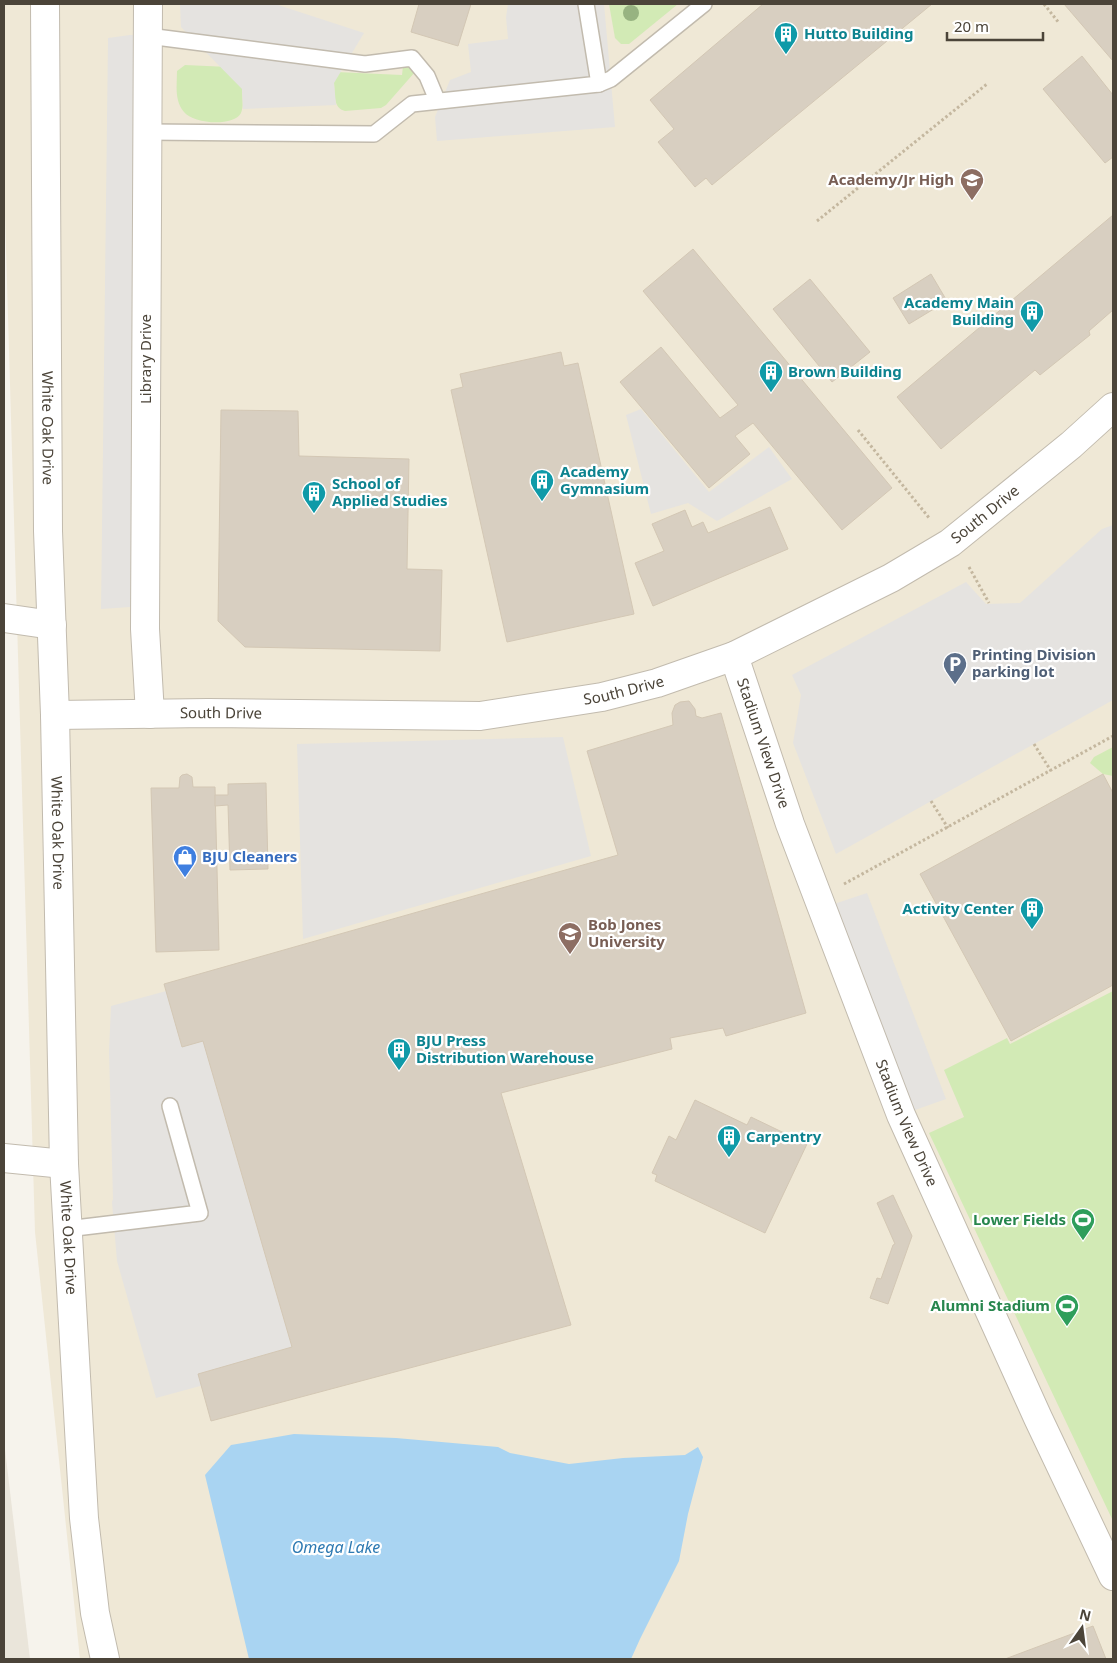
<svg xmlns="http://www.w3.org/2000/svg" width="1117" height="1663" font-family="'Noto Sans',sans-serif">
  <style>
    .residential { fill: #eae5da }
    .education { fill: #efe8d6 }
    .green { fill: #d2eab5 }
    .parking { fill: #e5e3e0 }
    .water { fill: #a9d4f2 }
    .building { fill: #d8cfc1; stroke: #d3c7b4 }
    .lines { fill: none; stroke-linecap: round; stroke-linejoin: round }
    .lane-casing { stroke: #c2bbae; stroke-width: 18 }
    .street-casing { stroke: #c2bbae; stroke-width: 30 }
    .path { stroke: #c4b79f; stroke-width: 3; stroke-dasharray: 2.5 2.5; stroke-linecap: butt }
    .lane { stroke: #fff; stroke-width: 15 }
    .street { stroke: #fff; stroke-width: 28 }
    .tree { fill: #97b381 }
    .labels { text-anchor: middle; stroke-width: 4.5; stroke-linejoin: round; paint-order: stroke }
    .culture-label { font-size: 15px; font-weight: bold; fill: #0d838f; stroke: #fff; text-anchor: start }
    .education-label { font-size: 15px; font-weight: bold; fill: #785e54; stroke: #fff; text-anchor: end }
    .street-label { font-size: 15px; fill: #4b4439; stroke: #fff }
    .service-label { font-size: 15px; font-weight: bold; fill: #4e5e75; stroke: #fff; text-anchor: start }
    .shop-label { font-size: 15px; font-weight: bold; fill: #366cbe; stroke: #fff; text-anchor: start }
    .leisure-label { font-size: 15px; font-weight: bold; fill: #27864d; stroke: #fff; text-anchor: end }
    .water-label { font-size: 16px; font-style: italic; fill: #2e7ab2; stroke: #fff }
  </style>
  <rect width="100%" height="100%" fill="#f6f3ec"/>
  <path class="residential" d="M 4,1441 L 30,1659 L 4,1659 Z"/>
  <path class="education" d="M 4,4 L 1113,4 L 1113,1659 L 80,1659 L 35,1232 L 4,181 Z"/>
  <g class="green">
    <path d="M 609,4 L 678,4 L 629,44 L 621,44 L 615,38 Z"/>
    <path d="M 408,64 L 415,72 L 386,105 L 381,108 L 345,111 C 333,108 335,94 334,83 L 242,89 C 242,96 244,106 241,113 C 234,127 193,124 184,112 C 174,100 177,85 177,71 L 185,65 L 402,75 L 403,66 Z"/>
    <path d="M 1113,747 L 1113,776 L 1103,774 L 1090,763 L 1094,757 Z"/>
    <path d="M 1113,991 L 1113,1521 L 929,1133 L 964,1117 L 944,1070 L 1007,1038 L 1010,1044 Z"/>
  </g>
  <g class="parking">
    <path d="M 180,4 L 275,4 L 364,33 L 334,83 L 336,105 L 243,109 L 242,89 L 181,27 Z"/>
    <path d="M 508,4 L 604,4 L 615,127 L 437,141 L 435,117 L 450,80 L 471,72 L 468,44 L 508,39 L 506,17 Z"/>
    <path d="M 130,35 L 148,36 L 145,606 L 101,609 L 108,38 Z"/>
    <path d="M 641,409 L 709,492 L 769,447 L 792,479 L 717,521 L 688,503 L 651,514 L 626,415 Z"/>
    <path d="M 1113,525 L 1113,700 L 836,854 L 793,743 L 801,695 L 792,675 L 966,582 L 986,604 L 1020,603 L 1102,529 Z"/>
    <path d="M 563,737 L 591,856 L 303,939 L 297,744 Z"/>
    <path d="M 867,893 L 946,1099 L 901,1115 L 822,908 Z"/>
    <path d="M 170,990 L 204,1026 L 299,1359 L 156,1398 L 117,1261 L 112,1202 L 113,1199 L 109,1051 L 111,1006 Z"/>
  </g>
  <path class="water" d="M 294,1434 L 396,1438 L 498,1447 L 510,1453 L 569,1464 L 623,1458 L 685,1455 L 698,1447 L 703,1457 L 688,1514 L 679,1561 L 640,1639 L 631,1659 L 249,1659 L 205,1475 L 231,1445 Z"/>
  <g class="building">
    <path d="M 419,4 L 471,4 L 458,46 L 411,32 Z"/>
    <path d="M 763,4 L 932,4 L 712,185 L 706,178 L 695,187 L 658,142 L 674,129 L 650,100 Z"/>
    <path d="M 1064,4 L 1113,4 L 1113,61 Z"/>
    <path d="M 1082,56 L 1113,95 L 1113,157 L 1105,163 L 1043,89 Z"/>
    <path d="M 1113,215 L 1113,310 L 1089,331 L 1090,335 L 1040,375 L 1035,370 L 941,449 L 897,397 Z"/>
    <path d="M 693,249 L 892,488 L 842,530 L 753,423 L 735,436 L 750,454 L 709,488 L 620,382 L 661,347 L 720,418 L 738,405 L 643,291 Z"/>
    <path d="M 931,274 L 947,301 L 909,324 L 893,298 Z"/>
    <path d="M 810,279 L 870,352 L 832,382 L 773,309 Z"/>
    <path d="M 561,352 L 564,366 L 578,363 L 634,614 L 507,642 L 451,390 L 463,387 L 460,374 Z"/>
    <path d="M 221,410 L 298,411 L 299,456 L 409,459 L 407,569 L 442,570 L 440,651 L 245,647 L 218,621 Z"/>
    <path d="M 770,507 L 788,549 L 653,606 L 635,563 L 664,551 L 652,524 L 685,510 L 692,527 L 703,522 L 708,533 Z"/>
    <path d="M 689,701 L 695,709 L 696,716 L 702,718 L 721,713 L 806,1013 L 726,1036 L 723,1028 L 670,1038 L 672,1049 L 501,1093 L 571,1325 L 211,1421 L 198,1374 L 292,1347 L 203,1041 L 182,1047 L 164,984 L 618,855 L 587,751 L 673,725 L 672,713 L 675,705 L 680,702 Z"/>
    <path d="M 187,774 L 192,777 L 193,787 L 215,787 L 219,950 L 156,952 L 151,788 L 179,788 L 180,777 L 182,775 Z"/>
    <path d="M 1103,774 L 1113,793 L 1113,985 L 1011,1041 L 920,874 Z"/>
    <path d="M 266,783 L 268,869 L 230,870 L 228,805 L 215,806 L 215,795 L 228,795 L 228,784 Z"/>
    <path d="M 695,1100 L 747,1125 L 751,1117 L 807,1144 L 765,1233 L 655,1181 L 657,1175 L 652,1173 L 669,1136 L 676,1140 Z"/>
    <path d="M 893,1195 L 912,1236 L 888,1304 L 870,1298 L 877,1278 L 881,1279 L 893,1245 L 895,1244 L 877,1203 Z"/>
    <path d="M 1093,1626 L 1106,1659 L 1005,1659 Z"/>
  </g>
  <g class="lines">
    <g class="lane-casing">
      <g id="lane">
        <path d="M 148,36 L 365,64 L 412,58 L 427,76 L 437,100"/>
        <path d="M 599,84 L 611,79 L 704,4"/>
        <path d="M 147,132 L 374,134 L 412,104 L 599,84 L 586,4"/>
        <path d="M 67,1229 L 200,1213 L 170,1106"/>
      </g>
    </g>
    <g class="street-casing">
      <g id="street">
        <path id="s1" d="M 45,4 L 48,531 L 55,715 L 64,1164 L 84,1518 L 95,1613 L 105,1659"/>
        <path d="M 148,4 L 145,629 L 150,714"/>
        <path d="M 4,618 L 52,625"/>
        <path id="s2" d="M 734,656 L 790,824 L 901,1115 L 1038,1418 L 1113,1576"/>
        <path id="s3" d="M 55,715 L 208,713 L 480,716 L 602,697 L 657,683 L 734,656 L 891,578 L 950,543 L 1071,445 L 1113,407"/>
        <path d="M 4,1158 L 64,1164"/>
      </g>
    </g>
    <g class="path">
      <path d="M 1044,4 L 1059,23"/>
      <path d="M 817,221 L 987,84"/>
      <path d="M 858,430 L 930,519"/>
      <path d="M 969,567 L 989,603"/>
      <path d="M 1034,744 L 1051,771"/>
      <path d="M 931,801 L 948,828"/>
      <path d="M 844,884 L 1113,736"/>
    </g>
    <use href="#lane" class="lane"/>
    <use href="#street" class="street"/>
  </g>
  <circle class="tree" cx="631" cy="13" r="8"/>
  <defs>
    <g id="building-pin" transform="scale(1.25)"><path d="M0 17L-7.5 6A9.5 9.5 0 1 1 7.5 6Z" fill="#0f9aa8" stroke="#fff"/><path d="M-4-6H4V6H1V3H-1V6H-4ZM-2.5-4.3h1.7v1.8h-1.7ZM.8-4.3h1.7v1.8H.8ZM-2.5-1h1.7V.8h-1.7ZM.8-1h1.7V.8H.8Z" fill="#fff"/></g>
    <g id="school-pin" transform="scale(1.25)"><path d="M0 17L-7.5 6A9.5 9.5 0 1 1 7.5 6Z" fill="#8d6e63" stroke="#fff"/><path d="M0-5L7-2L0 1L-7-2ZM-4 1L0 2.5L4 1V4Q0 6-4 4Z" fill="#fff"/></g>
    <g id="parking-pin" transform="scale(1.25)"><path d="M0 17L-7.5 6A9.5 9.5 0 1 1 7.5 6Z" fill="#5c6f8a" stroke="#fff"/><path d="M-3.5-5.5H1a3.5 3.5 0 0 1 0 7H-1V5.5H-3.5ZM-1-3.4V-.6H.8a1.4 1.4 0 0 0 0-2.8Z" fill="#fff"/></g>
    <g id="shop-pin" transform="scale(1.25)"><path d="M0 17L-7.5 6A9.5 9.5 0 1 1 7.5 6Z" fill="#3f7fe0" stroke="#fff"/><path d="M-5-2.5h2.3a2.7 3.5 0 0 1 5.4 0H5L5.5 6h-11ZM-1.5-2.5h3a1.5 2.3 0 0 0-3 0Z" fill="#fff"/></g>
    <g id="university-pin" transform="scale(1.25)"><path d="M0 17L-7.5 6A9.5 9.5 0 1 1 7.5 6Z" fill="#8d6e63" stroke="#fff"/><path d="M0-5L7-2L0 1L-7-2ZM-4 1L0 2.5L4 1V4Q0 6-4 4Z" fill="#fff"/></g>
    <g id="stadium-pin" transform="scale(1.25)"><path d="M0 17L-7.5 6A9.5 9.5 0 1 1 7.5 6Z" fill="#2e9e5b" stroke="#fff"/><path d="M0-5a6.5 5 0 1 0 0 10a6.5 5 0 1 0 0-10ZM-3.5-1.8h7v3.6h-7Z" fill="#fff"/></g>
  </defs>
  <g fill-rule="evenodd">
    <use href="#building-pin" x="786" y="34"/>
    <use href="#school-pin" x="972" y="180"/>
    <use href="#building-pin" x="1032" y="312"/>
    <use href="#building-pin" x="771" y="372"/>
    <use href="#building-pin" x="542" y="481"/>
    <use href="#building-pin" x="314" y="493"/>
    <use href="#parking-pin" x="955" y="664"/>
    <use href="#shop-pin" x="185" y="857"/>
    <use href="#building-pin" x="1032" y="909"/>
    <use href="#university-pin" x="570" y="934"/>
    <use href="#building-pin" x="399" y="1050"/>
    <use href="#building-pin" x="729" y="1137"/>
    <use href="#stadium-pin" x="1083" y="1220"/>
    <use href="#stadium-pin" x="1067" y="1306"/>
  </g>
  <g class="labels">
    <g class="culture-label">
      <text x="804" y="39">Hutto Building</text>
      <text x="1014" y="308" text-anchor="end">Academy Main<tspan x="1014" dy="17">Building</tspan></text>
      <text x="788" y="377">Brown Building</text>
      <text x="560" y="477">Academy<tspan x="560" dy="17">Gymnasium</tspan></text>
      <text x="332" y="489">School of<tspan x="332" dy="17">Applied Studies</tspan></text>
      <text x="1014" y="914" text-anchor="end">Activity Center</text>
      <text x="416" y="1046">BJU Press<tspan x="416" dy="17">Distribution Warehouse</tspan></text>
      <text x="746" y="1142">Carpentry</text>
    </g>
    <g class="education-label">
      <text x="954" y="185">Academy/Jr High</text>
      <text x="588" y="930" text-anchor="start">Bob Jones<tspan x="588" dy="17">University</tspan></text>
    </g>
    <g class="street-label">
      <text transform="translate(146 359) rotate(-90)" y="5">Library Drive</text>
      <text dy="5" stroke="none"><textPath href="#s1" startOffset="424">White Oak Drive</textPath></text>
      <text dy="5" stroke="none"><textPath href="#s3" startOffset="976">South Drive</textPath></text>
      <text dy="5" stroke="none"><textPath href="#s3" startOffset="571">South Drive</textPath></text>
      <text dy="5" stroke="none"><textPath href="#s3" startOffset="166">South Drive</textPath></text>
      <text dy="5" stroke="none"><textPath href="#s2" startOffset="92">Stadium View Drive</textPath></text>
      <text dy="5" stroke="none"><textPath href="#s1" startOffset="829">White Oak Drive</textPath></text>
      <text dy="5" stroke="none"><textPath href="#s2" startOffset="498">Stadium View Drive</textPath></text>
      <text dy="5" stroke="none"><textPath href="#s1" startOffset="1234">White Oak Drive</textPath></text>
    </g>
    <g class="service-label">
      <text x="972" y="660">Printing Division<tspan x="972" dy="17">parking lot</tspan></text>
    </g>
    <g class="shop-label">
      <text x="202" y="862">BJU Cleaners</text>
    </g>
    <g class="leisure-label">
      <text x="1066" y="1225">Lower Fields</text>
      <text x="1050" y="1311">Alumni Stadium</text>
    </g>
    <g class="water-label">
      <text x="336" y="1553">Omega Lake</text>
    </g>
  </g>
  <rect width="1117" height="1663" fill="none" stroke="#4b4439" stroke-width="10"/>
  <g transform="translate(1082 1628) rotate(14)" stroke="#ffffff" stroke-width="4" paint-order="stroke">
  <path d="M0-4L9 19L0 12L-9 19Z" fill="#4b4439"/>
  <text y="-8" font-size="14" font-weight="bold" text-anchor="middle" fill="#4b4439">N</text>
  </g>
  <path d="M947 32v8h96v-8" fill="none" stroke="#4b4439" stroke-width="2.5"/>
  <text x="954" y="32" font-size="15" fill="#4b4439" stroke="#ffffff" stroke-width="4" paint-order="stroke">20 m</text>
</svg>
